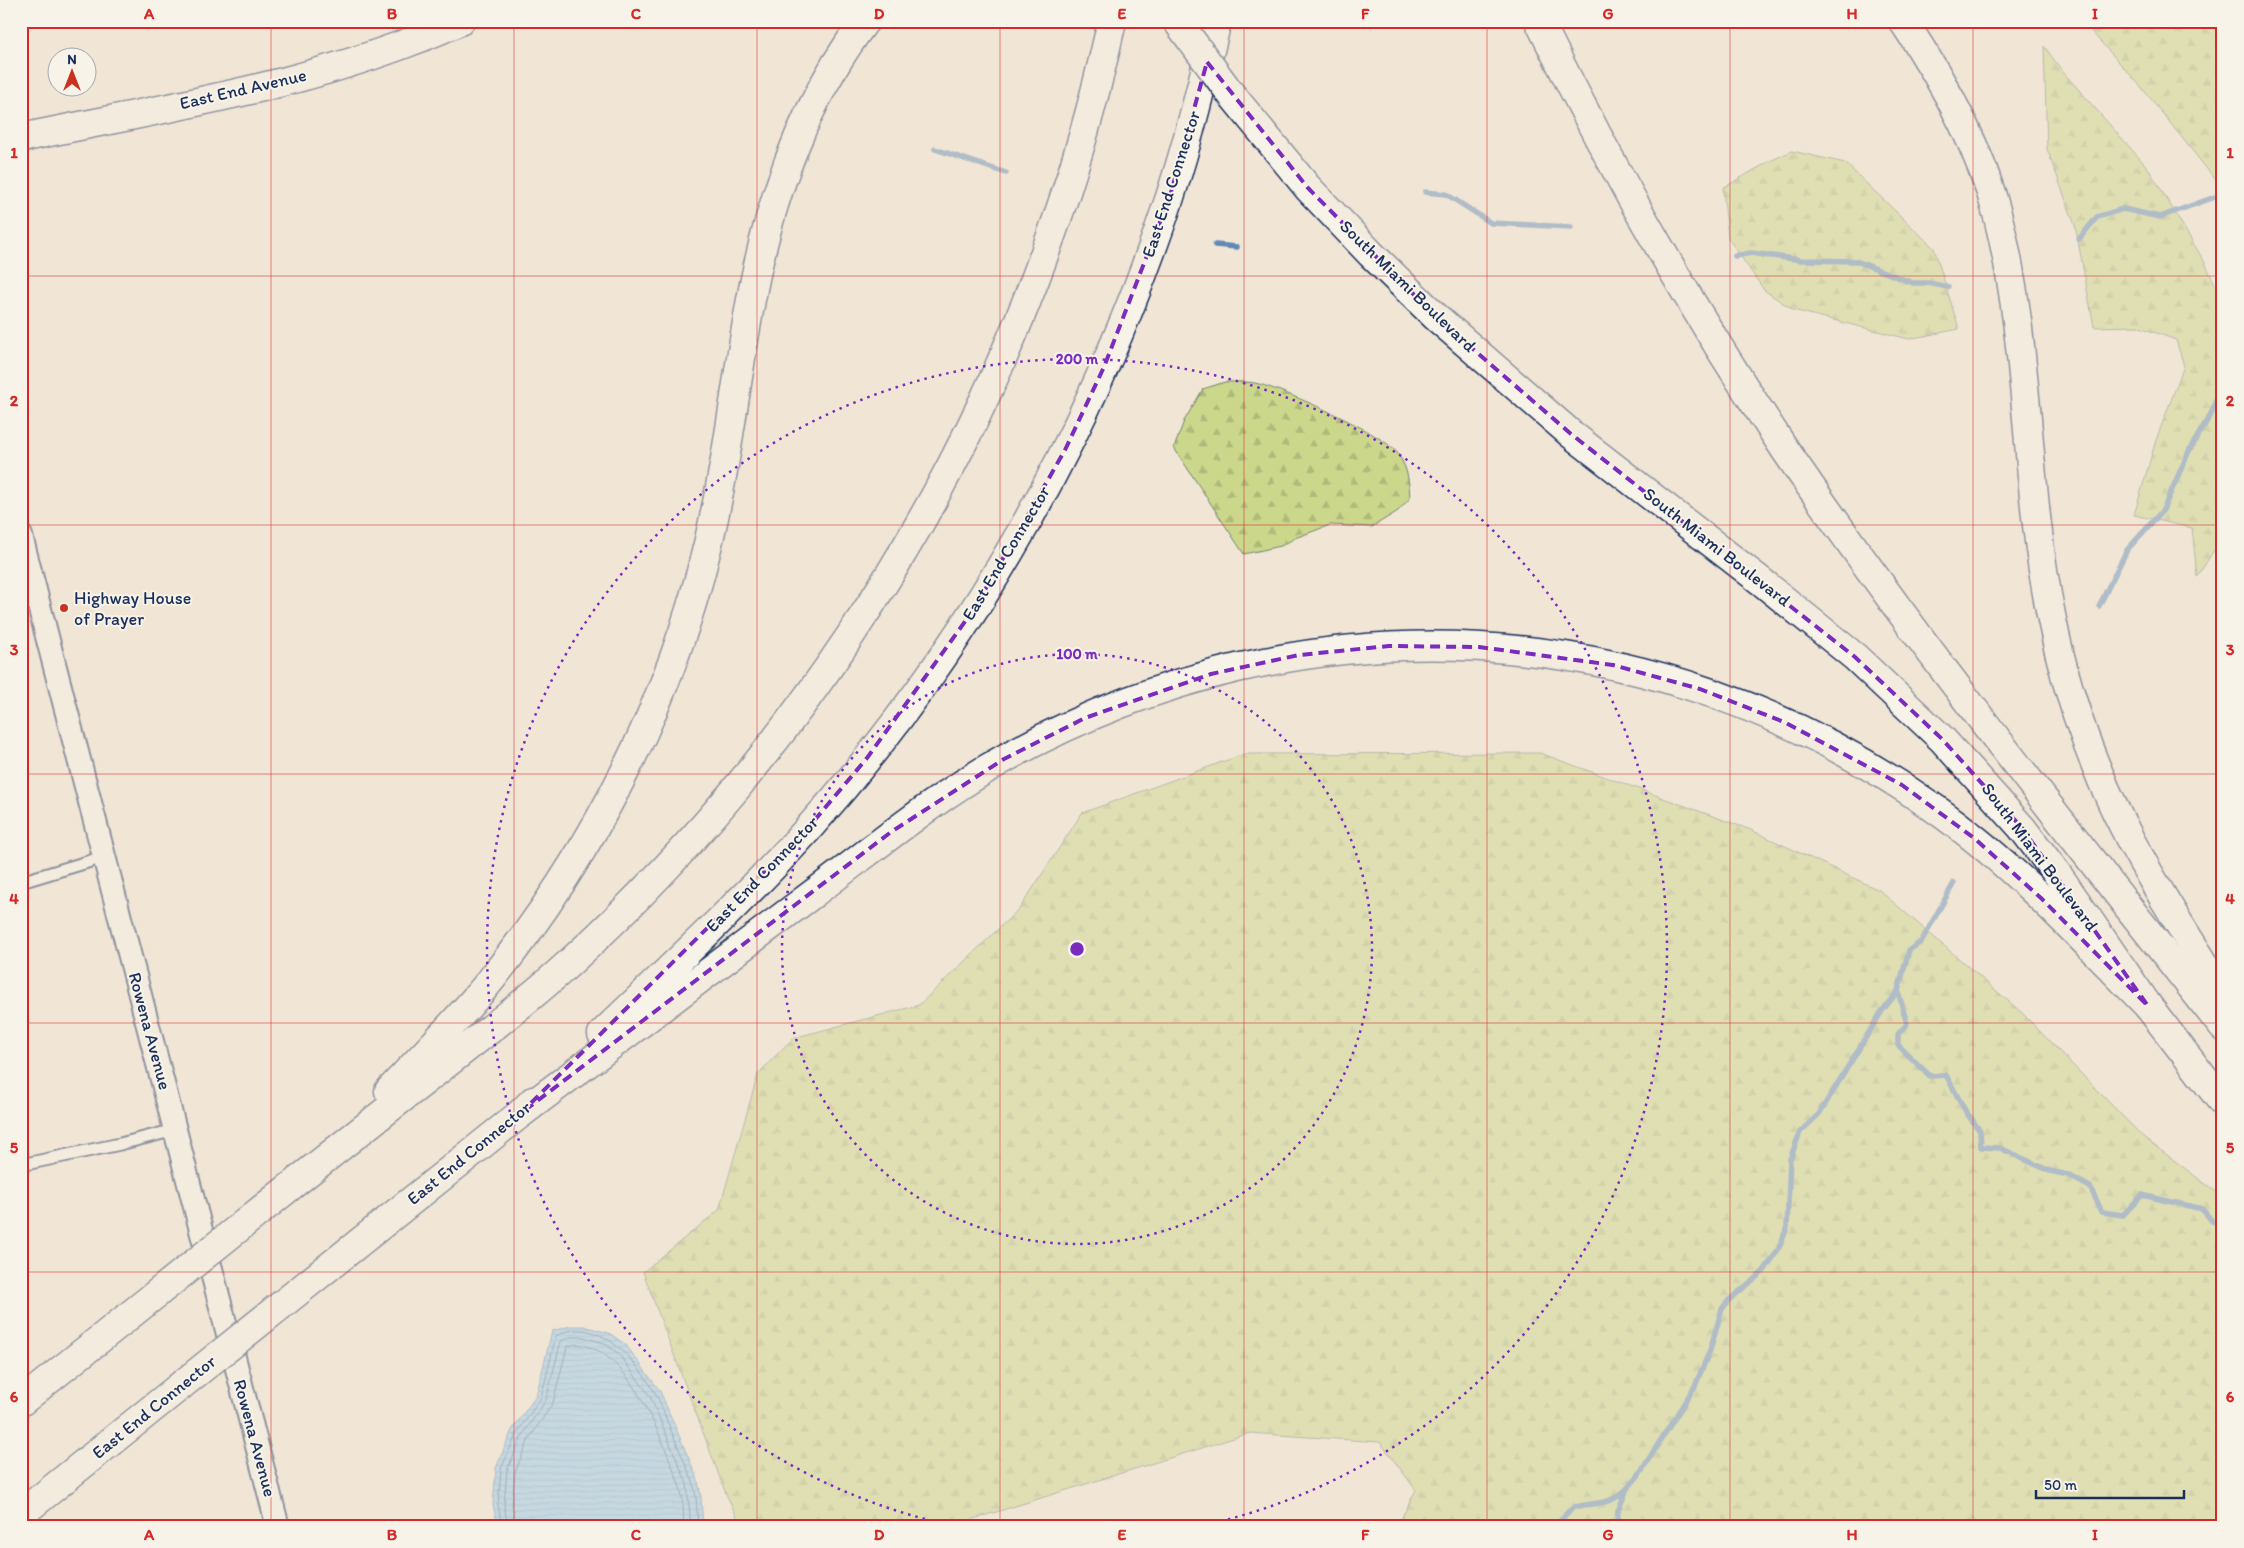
<svg xmlns="http://www.w3.org/2000/svg" width="2244" height="1548" font-family="Itim,sans-serif">
  <style>
    .forest { fill: url(#forest-firs); stroke: #738374 }
    .water { fill: url(#water-rules); stroke: #628ab5 }
    .lines { fill: none; stroke-linecap: round; stroke-linejoin: round }
    .shore { stroke: #4b6c98; stroke-width: 1 }
    .stream { stroke: #628ab5; stroke-width: 5.5 }
    .service-casing { stroke: #1b2f5e; stroke-width: 15 }
    .minor-casing { stroke: #1b2f5e; stroke-width: 26 }
    .tertiary-casing { stroke: #1b2f5e; stroke-width: 31 }
    .trunk-casing { stroke: #1b2f5e; stroke-width: 31 }
    .motorway-casing { stroke: #1b2f5e; stroke-width: 31 }
    .service { stroke: #f7f3e8; stroke-width: 11 }
    .minor { stroke: #f7f3e8; stroke-width: 22 }
    .tertiary { stroke: #f7f3e8; stroke-width: 28 }
    .trunk { stroke: #f7f3e8; stroke-width: 28 }
    .motorway { stroke: #f7f3e8; stroke-width: 28 }
    .trunk-bridge-casing { stroke: #1b2f5e; stroke-width: 31; stroke-linecap: butt }
    .motorway-bridge-casing { stroke: #1b2f5e; stroke-width: 31; stroke-linecap: butt }
    .trunk-bridge { stroke: #f7f3e8; stroke-width: 28 }
    .motorway-bridge { stroke: #f7f3e8; stroke-width: 28 }
    .marked { fill: none; stroke: #7b2cbf; stroke-width: 4; stroke-dasharray: 10 6; stroke-linejoin: round }
    .grid { fill: none; stroke: #d62828; stroke-width: 1; stroke-opacity: 0.55 }
    .ring { fill: none; stroke: #7b2cbf; stroke-width: 2.5; stroke-dasharray: 2.5 5 }
    .poi-dot { fill: #c8321e; stroke: #f7f3e8; stroke-width: 2 }
    .labels { text-anchor: middle; stroke-width: 4; stroke-linejoin: round; paint-order: stroke }
    .street-label { font-size: 18px; fill: #1b2f5e; stroke: #f7f3e8 }
    .poi-label { font-size: 18px; fill: #1b2f5e; stroke: #f7f3e8; text-anchor: start }
    .centre { fill: #7b2cbf; stroke: #f7f3e8; stroke-width: 2.5 }
    .ring-label { font-size: 15px; text-anchor: middle; font-weight: bold; fill: #7b2cbf; stroke: #f7f3e8; stroke-width: 4; stroke-linejoin: round; paint-order: stroke }
    .neatline { fill: none; stroke: #d62828; stroke-width: 2 }
    .grid-label { font-size: 16px; text-anchor: middle; font-weight: bold; fill: #d62828 }
  </style>
  <defs>
    <pattern id="forest-firs" width="22" height="20" patternUnits="userSpaceOnUse" patternTransform="scale(1.25)"><rect width="22" height="20" fill="#cbd78a"/><path d="M5 1l3.5 6h-7zM16 11l3.5 6h-7z" fill="#aeb97a"/></pattern>
    <pattern id="water-rules" width="6" height="5" patternUnits="userSpaceOnUse" patternTransform="scale(1.25)"><rect width="6" height="5" fill="#92c7ef"/><path d="M0 2.5h6" fill="none" stroke="#7dabcf"/></pattern>
  </defs>
  <rect width="100%" height="100%" fill="#f1e6d6"/>
  <filter id="ink" filterUnits="userSpaceOnUse"><feTurbulence type="fractalNoise" baseFrequency=".02" numOctaves="2"/><feDisplacementMap in="SourceGraphic" scale="10" xChannelSelector="R" yChannelSelector="G"/><feConvolveMatrix kernelMatrix="1 2 1 2 8 2 1 2 1" color-interpolation-filters="sRGB"/></filter>
  <g filter="url(#ink)">
    <g class="forest">
      <path d="M 21,21 L 26,22 L 21,125 Z"/>
      <path d="M 2082,21 L 2223,21 L 2223,189 L 2142,88 Z"/>
      <path d="M 2044,46 L 2063,72 L 2148,168 L 2204,261 L 2223,301 L 2223,536 L 2197,577 L 2192,528 L 2134,515 L 2156,440 L 2184,366 L 2176,340 L 2137,326 L 2094,327 L 2075,225 L 2047,149 Z"/>
      <path d="M 1792,151 L 1845,163 L 1934,248 L 1959,329 L 1909,339 L 1793,310 L 1764,290 L 1728,238 L 1723,188 L 1768,162 Z"/>
      <path d="M 1225,382 C 1236,382 1249,381 1259,384 C 1286,391 1384,433 1398,454 C 1408,469 1409,481 1410,498 L 1398,511 L 1372,527 L 1330,525 L 1295,538 L 1281,546 L 1244,554 L 1174,448 L 1184,421 L 1203,389 Z"/>
      <path d="M 1540,753 L 1751,830 L 1879,890 L 2021,1012 L 2143,1137 L 2223,1197 L 2223,1527 L 1397,1527 L 1416,1490 L 1380,1442 L 1250,1433 L 948,1527 L 742,1527 L 726,1494 L 643,1272 L 719,1210 L 758,1074 L 793,1038 L 919,1005 L 1020,908 L 1082,813 L 1244,754 Z"/>
    </g>
    <path class="water" d="M 570,1326 L 584,1326 L 609,1333 L 626,1345 L 660,1391 L 698,1480 L 701,1497 L 703,1527 L 498,1527 L 493,1505 L 496,1468 L 512,1430 L 536,1396 L 552,1331 Z"/>
    <g class="lines">
      <g class="shore">
        <path d="M 502,1527 L 498,1505 L 501,1469 L 517,1433 L 541,1398 L 556,1336 C 597,1313 637,1361 655,1393 C 660,1401 664,1412 667,1421 C 676,1441 684,1462 693,1482 L 696,1497 L 698,1527"/>
        <path d="M 508,1527 L 504,1505 L 507,1470 L 522,1436 L 546,1400 L 561,1341 L 571,1337 L 583,1337 L 604,1343 L 618,1353 L 650,1396 L 687,1484 L 691,1527"/>
        <path d="M 516,1527 L 512,1504 L 515,1472 L 529,1439 L 553,1403 L 567,1347 C 574,1343 582,1344 589,1347 C 632,1359 665,1445 679,1485 C 684,1498 683,1513 684,1527"/>
      </g>
      <g class="stream">
        <path d="M 935,149 L 1006,173"/>
        <path d="M 1425,192 L 1446,194 L 1491,223 L 1571,227"/>
        <path d="M 2079,239 L 2097,217 L 2123,209 L 2160,217 L 2223,194"/>
        <path d="M 1215,245 L 1237,247"/>
        <path d="M 1735,256 L 1751,253 L 1801,260 L 1856,261 L 1913,283 L 1928,283 L 1948,287"/>
        <path d="M 2099,606 L 2127,550 L 2163,510 L 2189,451 L 2212,412 L 2223,378"/>
        <path d="M 1898,991 L 1907,1024 L 1898,1034 L 1898,1045 L 1930,1076 L 1946,1075 L 1966,1112 L 1980,1131 L 1981,1147 L 2000,1148 L 2050,1171 L 2068,1175 L 2090,1187 L 2102,1212 L 2123,1215 L 2142,1195 L 2202,1209 L 2212,1221 L 2223,1225"/>
        <path d="M 1558,1527 C 1573,1494 1590,1511 1615,1498 C 1624,1494 1631,1484 1638,1476 L 1695,1386 L 1710,1350 L 1722,1309 L 1729,1300 L 1764,1271 L 1778,1250 L 1787,1228 L 1790,1159 L 1800,1132 L 1819,1114 L 1882,1011 L 1898,991 L 1909,950 L 1921,942 L 1954,883"/>
        <path d="M 1617,1527 L 1618,1511 L 1626,1491"/>
      </g>
      <g class="service-casing">
        <g id="service">
          <path d="M 21,882 L 104,857"/>
          <path d="M 21,1165 L 120,1144 L 175,1130"/>
        </g>
      </g>
      <g class="minor-casing">
        <path id="minor" d="M 21,536 L 278,1527"/>
      </g>
      <g class="tertiary-casing">
        <path id="tertiary" d="M 21,138 C 168,107 322,84 460,21"/>
      </g>
      <g class="trunk-casing">
        <g id="trunk">
          <path d="M 1539,21 C 1612,170 1694,314 1786,451 C 1922,650 2074,838 2223,1027"/>
          <path d="M 1231,94 L 1308,188 L 1371,254 L 1436,317 L 1571,434 L 1762,582 L 1855,657 L 1942,739 L 2022,828 L 2058,875 L 2148,1006 L 2223,1103"/>
        </g>
      </g>
      <g class="motorway-casing">
        <g id="motorway">
          <path d="M 1903,21 C 1943,80 1980,147 1998,217 C 2031,348 2024,484 2051,615 C 2068,703 2101,791 2146,868 C 2170,911 2197,952 2223,993"/>
          <path d="M 602,1034 C 671,967 743,901 808,829 C 970,648 1094,428 1170,197 C 1189,139 1203,80 1217,21"/>
          <path d="M 389,1091 C 423,1055 459,1019 490,981 C 593,853 670,704 708,544 C 729,457 737,367 755,279 C 774,188 808,96 865,21"/>
          <path d="M 520,1114 C 618,1040 716,967 814,893 C 877,846 937,796 1007,757 C 1305,592 1655,611 1934,808 C 2014,864 2080,937 2148,1006"/>
          <path d="M 251,1218 C 312,1169 374,1120 436,1072 C 480,1037 524,1004 566,966 C 780,772 949,520 1047,247 C 1074,174 1095,98 1112,21"/>
          <path d="M 275,1310 L 520,1114 L 533,1101"/>
          <path d="M 21,1402 L 155,1295"/>
          <path d="M 21,1514 L 179,1387"/>
        </g>
      </g>
      <use href="#service" class="service"/>
      <use href="#minor" class="minor"/>
      <use href="#tertiary" class="tertiary"/>
      <use href="#trunk" class="trunk"/>
      <use href="#motorway" class="motorway"/>
      <g class="trunk-bridge-casing">
        <path id="trunk-bridge" d="M 1177,21 L 1231,94"/>
      </g>
      <g class="motorway-bridge-casing">
        <g id="motorway-bridge">
          <path d="M 155,1295 L 251,1218"/>
          <path d="M 179,1387 L 275,1310"/>
        </g>
      </g>
      <use href="#trunk-bridge" class="trunk-bridge"/>
      <use href="#motorway-bridge" class="motorway-bridge"/>
    </g>
  </g>
  <path d="M0 0H2244V1548H0ZM 1207,62 L 1308,188 L 1436,317 L 1571,434 L 1855,657 L 1942,739 L 2022,828 L 2148,1006 L 2041,898 L 1974,838 L 1902,785 L 1784,722 L 1700,689 L 1613,665 L 1479,647 L 1389,646 L 1299,655 L 1211,674 L 1085,718 L 1004,759 L 891,832 L 520,1114 L 808,828 L 867,758 L 974,609 L 1065,450 L 1104,367 L 1170,196 Z" fill="#f1e6d6" fill-opacity=".55" fill-rule="evenodd"/>
  <path class="marked" d="M 1207,62 L 1308,188 L 1436,317 L 1571,434 L 1855,657 L 1942,739 L 2022,828 L 2148,1006 L 2041,898 L 1974,838 L 1902,785 L 1784,722 L 1700,689 L 1613,665 L 1479,647 L 1389,646 L 1299,655 L 1211,674 L 1085,718 L 1004,759 L 891,832 L 520,1114 L 808,828 L 867,758 L 974,609 L 1065,450 L 1104,367 L 1170,196 Z"/>
  <path class="grid" d="M 271,21 L 271,1527M 514,21 L 514,1527M 757,21 L 757,1527M 1000,21 L 1000,1527M 1244,21 L 1244,1527M 1487,21 L 1487,1527M 1730,21 L 1730,1527M 1973,21 L 1973,1527M 21,276 L 2223,276M 21,525 L 2223,525M 21,774 L 2223,774M 21,1023 L 2223,1023M 21,1272 L 2223,1272"/>
  <g class="ring">
    <circle cx="1077" cy="949" r="295"/>
    <path d="M954 1526A590 590 0 1 1 1200 1526"/>
  </g>
  <circle class="poi-dot" cx="64" cy="608" r="5"/>
  <g class="labels">
    <g class="street-label">
      <text transform="translate(243 89) rotate(-13)" y="6">East End Avenue</text>
      <text transform="translate(1171 184) rotate(-72)" y="6">East End Connector</text>
      <text transform="translate(1408 286) rotate(44)" y="6">South Miami Boulevard</text>
      <text transform="translate(1717 547) rotate(38)" y="6">South Miami Boulevard</text>
      <text transform="translate(1006 553) rotate(-59)" y="6">East End Connector</text>
      <text transform="translate(2040 857) rotate(53)" y="6">South Miami Boulevard</text>
      <text transform="translate(762 874) rotate(-46)" y="6">East End Connector</text>
      <text transform="translate(150 1031) rotate(75)" y="6">Rowena Avenue</text>
      <text transform="translate(469 1153) rotate(-39)" y="6">East End Connector</text>
      <text transform="translate(154 1407) rotate(-39)" y="6">East End Connector</text>
      <text transform="translate(255 1438) rotate(75)" y="6">Rowena Avenue</text>
    </g>
    <g class="poi-label">
      <text x="74" y="604">Highway House<tspan x="74" dy="21">of Prayer</tspan></text>
    </g>
  </g>
  <circle cx="1077" cy="949" r="8" class="centre"/>
  <g class="ring-label">
    <text x="1077" y="364">200 m</text>
    <text x="1077" y="659">100 m</text>
  </g>
  <rect width="2244" height="1548" fill="none" stroke="#f7f3e8" stroke-width="55"/>
  <g transform="translate(72 72)"><circle r="24" fill="#f7f3e8" stroke="#9fa5b1"/>
  <path d="M0-4L9 19L0 12L-9 19Z" fill="#c8321e"/>
  <text y="-8" font-size="14" font-weight="bold" text-anchor="middle" fill="#1b2f5e">N</text>
  </g>
  <path d="M2036 1490v8h148v-8" fill="none" stroke="#1b2f5e" stroke-width="2.5"/>
  <text x="2044" y="1490" font-size="15" fill="#1b2f5e" stroke="#f7f3e8" stroke-width="4" paint-order="stroke">50 m</text>
  <rect x="28" y="28" width="2188" height="1492" class="neatline"/>
  <g class="grid-label">
    <text x="149" y="19">A</text>
    <text x="392" y="19">B</text>
    <text x="636" y="19">C</text>
    <text x="879" y="19">D</text>
    <text x="1122" y="19">E</text>
    <text x="1365" y="19">F</text>
    <text x="1608" y="19">G</text>
    <text x="1852" y="19">H</text>
    <text x="2095" y="19">I</text>
    <text x="14" y="158">1</text>
    <text x="2230" y="158">1</text>
    <text x="14" y="406">2</text>
    <text x="2230" y="406">2</text>
    <text x="14" y="655">3</text>
    <text x="2230" y="655">3</text>
    <text x="14" y="904">4</text>
    <text x="2230" y="904">4</text>
    <text x="14" y="1153">5</text>
    <text x="2230" y="1153">5</text>
    <text x="14" y="1402">6</text>
    <text x="2230" y="1402">6</text>
    <text x="149" y="1540">A</text>
    <text x="392" y="1540">B</text>
    <text x="636" y="1540">C</text>
    <text x="879" y="1540">D</text>
    <text x="1122" y="1540">E</text>
    <text x="1365" y="1540">F</text>
    <text x="1608" y="1540">G</text>
    <text x="1852" y="1540">H</text>
    <text x="2095" y="1540">I</text>
  </g>
</svg>
